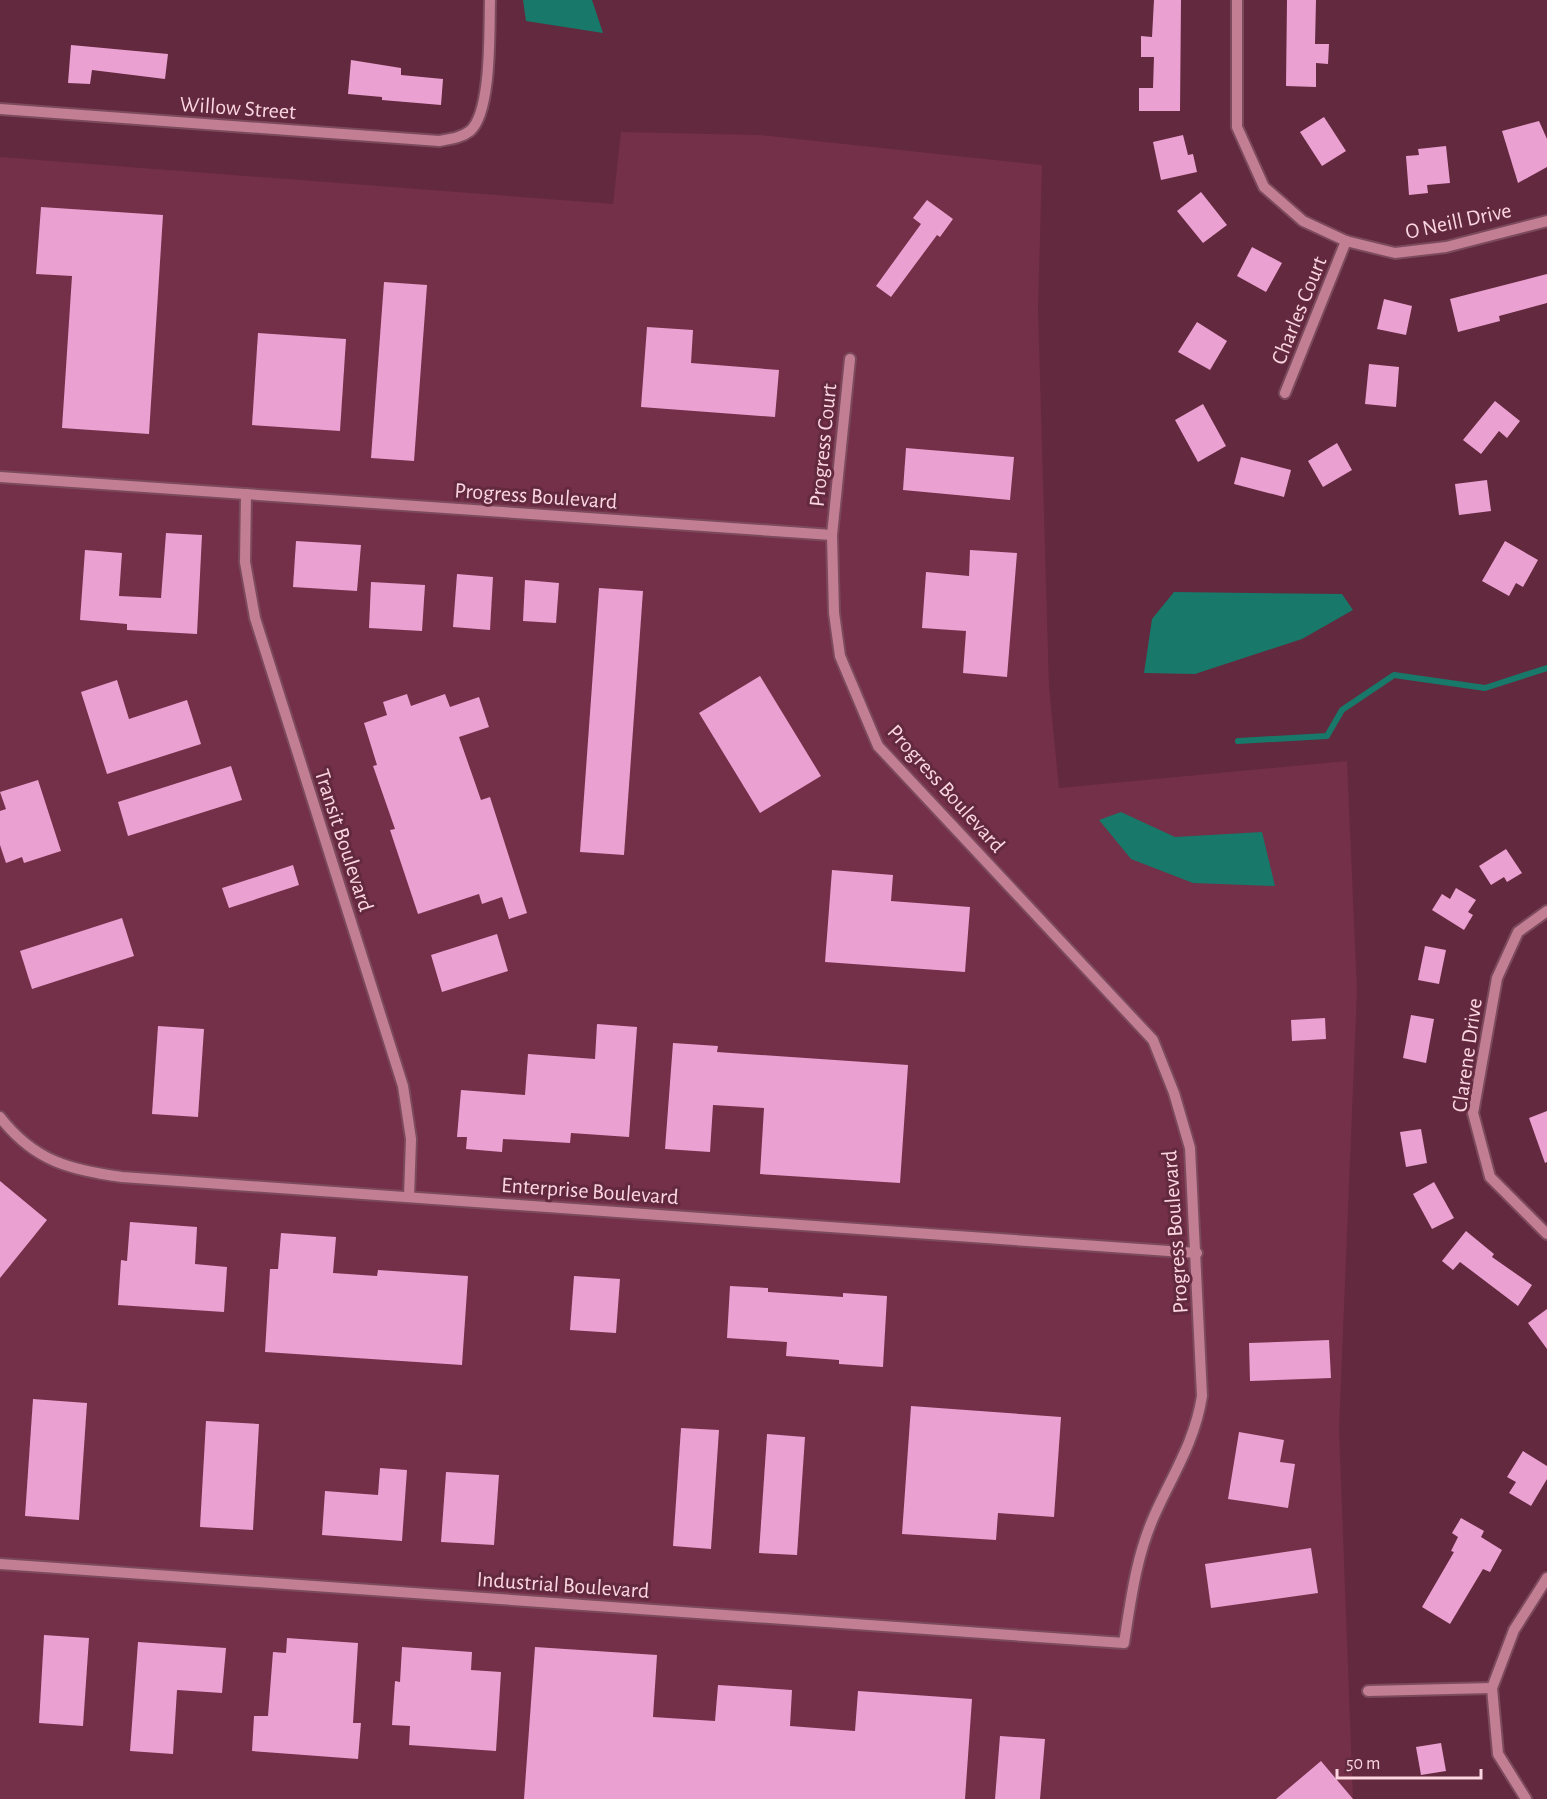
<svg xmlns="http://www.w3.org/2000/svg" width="1547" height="1799" font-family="'Alegreya Sans',sans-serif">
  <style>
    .built { fill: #733048 }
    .water { fill: #187869 }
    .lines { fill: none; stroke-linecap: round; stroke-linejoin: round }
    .stream { stroke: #187869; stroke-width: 6 }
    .building { fill: #eba0d2 }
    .minor-casing { stroke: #7c4a5d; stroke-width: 14 }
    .minor { stroke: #c27e93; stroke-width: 10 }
    .labels { text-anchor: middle; stroke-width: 6; stroke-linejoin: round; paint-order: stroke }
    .street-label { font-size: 22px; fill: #fbd6e0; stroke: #63293e }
  </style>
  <rect width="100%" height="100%" fill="#63293e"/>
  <path class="built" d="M 621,132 L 759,135 L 1042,165 L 1038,308 L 1049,687 L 1059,788 L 1347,761 L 1357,990 L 1339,1429 L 1353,1799 L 0,1799 L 0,157 L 613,204 Z"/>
  <g class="water">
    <path d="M 523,0 L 592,0 L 603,33 L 526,21 Z"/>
    <path d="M 1174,592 L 1342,594 L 1353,610 L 1302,639 L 1195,674 L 1144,673 L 1152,619 Z"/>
    <path d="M 1121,812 L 1175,837 L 1262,832 L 1275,886 L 1193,883 L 1131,859 L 1099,820 Z"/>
  </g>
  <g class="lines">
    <path class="stream" d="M 1238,741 L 1327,736 L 1342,710 L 1394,675 L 1485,688 L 1547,668"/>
  </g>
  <g class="building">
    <path d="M 1154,0 L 1181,0 L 1180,111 L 1139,111 L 1139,88 L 1153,88 L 1154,57 L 1141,57 L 1141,36 L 1152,37 Z"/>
    <path d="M 1287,0 L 1316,0 L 1315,44 L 1329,44 L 1328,64 L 1316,63 L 1316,87 L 1286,86 Z"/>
    <path d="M 71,45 L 168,54 L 165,79 L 92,70 L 90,84 L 68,83 Z"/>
    <path d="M 351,60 L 401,68 L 401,75 L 443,79 L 441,105 L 382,100 L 382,97 L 348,94 Z"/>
    <path d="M 1324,117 L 1346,151 L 1322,166 L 1300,132 Z"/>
    <path d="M 1539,121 L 1547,139 L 1547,167 L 1518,183 L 1502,131 Z"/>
    <path d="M 1183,135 L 1188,155 L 1193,154 L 1197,172 L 1161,180 L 1153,142 Z"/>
    <path d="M 1446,146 L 1450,183 L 1427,185 L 1428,193 L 1409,195 L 1406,156 L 1419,155 L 1418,149 Z"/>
    <path d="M 1201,192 L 1227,225 L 1203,243 L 1177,211 Z"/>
    <path d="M 927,200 L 953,219 L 940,237 L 937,235 L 891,297 L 876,286 L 921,224 L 913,218 Z"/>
    <path d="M 41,207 L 163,215 L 149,434 L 62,428 L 72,276 L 36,274 Z"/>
    <path d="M 1252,247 L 1282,263 L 1266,292 L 1237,276 Z"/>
    <path d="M 1547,274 L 1547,303 L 1499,316 L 1500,321 L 1458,332 L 1450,299 Z"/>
    <path d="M 384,282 L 427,285 L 414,461 L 371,458 Z"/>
    <path d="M 1384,299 L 1412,306 L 1406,335 L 1377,329 Z"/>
    <path d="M 1197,322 L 1227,341 L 1210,370 L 1178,352 Z"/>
    <path d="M 647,327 L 693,330 L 691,363 L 779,370 L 775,417 L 641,407 Z"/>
    <path d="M 258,333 L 346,339 L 340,431 L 252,425 Z"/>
    <path d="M 1369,364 L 1399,367 L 1396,407 L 1365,404 Z"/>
    <path d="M 1495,401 L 1520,421 L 1507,438 L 1499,431 L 1481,454 L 1463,440 Z"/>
    <path d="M 1203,404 L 1226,446 L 1198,462 L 1175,420 Z"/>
    <path d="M 1337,443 L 1352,470 L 1323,487 L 1308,461 Z"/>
    <path d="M 906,448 L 1014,457 L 1010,500 L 903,490 Z"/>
    <path d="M 1241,457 L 1291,470 L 1284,497 L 1234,484 Z"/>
    <path d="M 1487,480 L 1491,511 L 1459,515 L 1455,484 Z"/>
    <path d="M 166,533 L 202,535 L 197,634 L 127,630 L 127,624 L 80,620 L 85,550 L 122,553 L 119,596 L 161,598 Z"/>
    <path d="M 296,541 L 361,545 L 357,591 L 293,587 Z"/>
    <path d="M 1505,541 L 1538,560 L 1523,587 L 1516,583 L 1509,596 L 1482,581 Z"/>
    <path d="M 970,550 L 1017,553 L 1007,677 L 963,673 L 966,631 L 922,628 L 926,572 L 969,576 Z"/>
    <path d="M 457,574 L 493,577 L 490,630 L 453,627 Z"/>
    <path d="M 525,580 L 559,583 L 556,623 L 523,621 Z"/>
    <path d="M 371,582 L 425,585 L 422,631 L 369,628 Z"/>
    <path d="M 599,588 L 643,591 L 624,855 L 580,852 Z"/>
    <path d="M 760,676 L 821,776 L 760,813 L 699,713 Z"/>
    <path d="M 117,680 L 129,719 L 187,700 L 201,744 L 107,774 L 81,692 Z"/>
    <path d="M 407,694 L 411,706 L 445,694 L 450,707 L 479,697 L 489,727 L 459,737 L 481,800 L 490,797 L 527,913 L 509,919 L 502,897 L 482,904 L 479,894 L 418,914 L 390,830 L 395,829 L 373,766 L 377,765 L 364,723 L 387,715 L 383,702 Z"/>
    <path d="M 231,766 L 242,800 L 128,836 L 118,802 Z"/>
    <path d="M 38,780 L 61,851 L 24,863 L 22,857 L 6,863 L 0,845 L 0,811 L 6,809 L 0,792 Z"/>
    <path d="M 1506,849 L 1522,873 L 1507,882 L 1504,877 L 1491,885 L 1479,866 Z"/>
    <path d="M 293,865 L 299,885 L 229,908 L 222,888 Z"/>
    <path d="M 832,870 L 893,875 L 891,901 L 970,907 L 965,972 L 825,962 Z"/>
    <path d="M 1456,888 L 1476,900 L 1468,912 L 1473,915 L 1464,930 L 1432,910 L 1442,894 L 1450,899 Z"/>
    <path d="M 122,918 L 134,956 L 32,989 L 20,951 Z"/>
    <path d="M 497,934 L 508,971 L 442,992 L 431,955 Z"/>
    <path d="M 1425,946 L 1446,950 L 1439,984 L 1418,980 Z"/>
    <path d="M 1411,1015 L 1434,1019 L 1426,1063 L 1403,1058 Z"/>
    <path d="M 1325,1018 L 1326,1039 L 1292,1041 L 1291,1020 Z"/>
    <path d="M 597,1024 L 637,1027 L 629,1137 L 571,1133 L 570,1143 L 503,1139 L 502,1152 L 466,1149 L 467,1137 L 457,1137 L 461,1090 L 525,1095 L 528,1054 L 595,1059 Z"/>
    <path d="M 158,1026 L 204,1029 L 198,1117 L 152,1114 Z"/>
    <path d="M 673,1043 L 718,1046 L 717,1052 L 908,1065 L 900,1183 L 760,1174 L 764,1108 L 713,1105 L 710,1152 L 665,1149 Z"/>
    <path d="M 1547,1111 L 1547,1162 L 1545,1163 L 1529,1118 Z"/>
    <path d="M 1421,1129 L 1427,1163 L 1406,1167 L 1400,1132 Z"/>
    <path d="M 0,1181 L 47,1220 L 0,1278 Z"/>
    <path d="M 1434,1182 L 1454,1218 L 1432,1229 L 1413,1194 Z"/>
    <path d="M 130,1222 L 197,1227 L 195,1264 L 227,1267 L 224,1312 L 118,1305 L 121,1260 L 127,1261 Z"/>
    <path d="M 1466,1231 L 1494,1254 L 1492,1257 L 1532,1285 L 1518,1306 L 1460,1262 L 1453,1270 L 1442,1261 Z"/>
    <path d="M 281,1233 L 336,1237 L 333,1273 L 377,1276 L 378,1270 L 468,1276 L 462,1365 L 265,1352 L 270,1269 L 278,1269 Z"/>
    <path d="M 574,1276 L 620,1279 L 616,1333 L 570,1330 Z"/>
    <path d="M 730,1286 L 768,1288 L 768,1292 L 843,1297 L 843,1293 L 887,1296 L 883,1367 L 839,1364 L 839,1360 L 786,1356 L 787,1342 L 727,1338 Z"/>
    <path d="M 1547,1309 L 1547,1349 L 1528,1323 Z"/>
    <path d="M 1329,1340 L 1331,1378 L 1250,1381 L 1249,1343 Z"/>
    <path d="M 33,1399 L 87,1403 L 79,1520 L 25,1516 Z"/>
    <path d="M 911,1406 L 1061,1417 L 1054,1517 L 998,1513 L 996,1540 L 902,1534 Z"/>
    <path d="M 206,1421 L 259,1424 L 253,1530 L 200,1527 Z"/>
    <path d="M 681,1428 L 719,1430 L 711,1549 L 673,1546 Z"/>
    <path d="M 1239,1432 L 1284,1440 L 1280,1462 L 1295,1464 L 1288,1508 L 1228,1499 Z"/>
    <path d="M 767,1434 L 805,1437 L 797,1555 L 759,1553 Z"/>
    <path d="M 1523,1451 L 1547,1466 L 1547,1479 L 1531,1506 L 1509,1493 L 1516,1482 L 1507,1477 Z"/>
    <path d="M 380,1468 L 407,1470 L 402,1541 L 322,1535 L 325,1491 L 378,1495 Z"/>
    <path d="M 446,1472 L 499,1475 L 494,1545 L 441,1542 Z"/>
    <path d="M 1461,1518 L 1484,1531 L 1481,1537 L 1502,1550 L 1490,1572 L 1483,1569 L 1450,1624 L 1422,1607 L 1454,1552 L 1451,1551 L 1458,1537 L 1452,1533 Z"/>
    <path d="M 1311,1548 L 1318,1593 L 1211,1608 L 1205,1564 Z"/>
    <path d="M 44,1635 L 89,1638 L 83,1726 L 39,1723 Z"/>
    <path d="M 287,1638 L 358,1643 L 353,1723 L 361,1723 L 358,1759 L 252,1751 L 254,1716 L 268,1716 L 273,1652 L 286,1653 Z"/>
    <path d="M 138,1642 L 226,1648 L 222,1693 L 177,1690 L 173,1754 L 130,1751 Z"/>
    <path d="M 402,1647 L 472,1652 L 471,1670 L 501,1672 L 496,1751 L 409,1745 L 410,1726 L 392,1725 L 395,1681 L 400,1682 Z"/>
    <path d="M 535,1647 L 657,1655 L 653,1717 L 715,1721 L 718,1685 L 792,1690 L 790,1726 L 855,1731 L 858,1691 L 972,1699 L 965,1799 L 524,1799 Z"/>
    <path d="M 1000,1736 L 1045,1739 L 1040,1799 L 995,1799 Z"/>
    <path d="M 1441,1743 L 1446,1771 L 1421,1775 L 1416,1747 Z"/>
    <path d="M 1321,1761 L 1353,1799 L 1276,1799 Z"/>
  </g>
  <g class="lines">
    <g class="minor-casing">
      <g id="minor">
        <path d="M 1237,0 L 1237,127 L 1264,187 L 1303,221 L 1346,241 L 1395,253 L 1446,247 L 1547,221"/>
        <path d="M 0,109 L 439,141 C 450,139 461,138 470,131 C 492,112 489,29 490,0"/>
        <path d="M 1285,393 L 1346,241"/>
        <path d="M 0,477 L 832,535"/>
        <path d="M 246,494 L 245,562 L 255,618 L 403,1086 L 411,1139 L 409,1197"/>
        <path d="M 1547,911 L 1518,932 L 1497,978 L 1473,1113 L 1490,1177 L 1547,1234"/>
        <path d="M 0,1117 C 34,1161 70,1170 122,1177 L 1197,1253"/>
        <path d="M 0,1564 L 1124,1643 C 1131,1599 1136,1556 1155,1514 C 1173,1474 1195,1441 1202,1396 L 1190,1148 L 1174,1093 L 1153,1040 L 878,746 L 840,656 L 834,613 L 832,535 L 850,359"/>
        <path d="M 1368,1691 L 1492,1688"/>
        <path d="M 1526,1799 L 1498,1754 L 1492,1688 L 1514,1630 L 1547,1578"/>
      </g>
    </g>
    <use href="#minor" class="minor"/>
  </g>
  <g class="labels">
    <g class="street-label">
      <text transform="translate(238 107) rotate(4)" y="8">Willow Street</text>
      <text transform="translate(1458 220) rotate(-12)" y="8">O Neill Drive</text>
      <text transform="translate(1298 310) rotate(-68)" y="8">Charles Court</text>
      <text transform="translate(822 445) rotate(-84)" y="8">Progress Court</text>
      <text transform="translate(536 495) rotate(4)" y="8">Progress Boulevard</text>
      <text transform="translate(947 788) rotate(48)" y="8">Progress Boulevard</text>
      <text transform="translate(345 840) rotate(72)" y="8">Transit Boulevard</text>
      <text transform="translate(1466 1055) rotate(-82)" y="8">Clarene Drive</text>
      <text transform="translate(590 1190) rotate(4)" y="8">Enterprise Boulevard</text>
      <text transform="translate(1174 1232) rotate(-94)" y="8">Progress Boulevard</text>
      <text transform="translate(563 1584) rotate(4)" y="8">Industrial Boulevard</text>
    </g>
  </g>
  <path d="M1337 1769v9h144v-9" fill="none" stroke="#fbd6e0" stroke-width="3"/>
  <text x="1346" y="1769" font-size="18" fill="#fbd6e0" stroke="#63293e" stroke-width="4.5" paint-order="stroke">50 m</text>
</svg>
